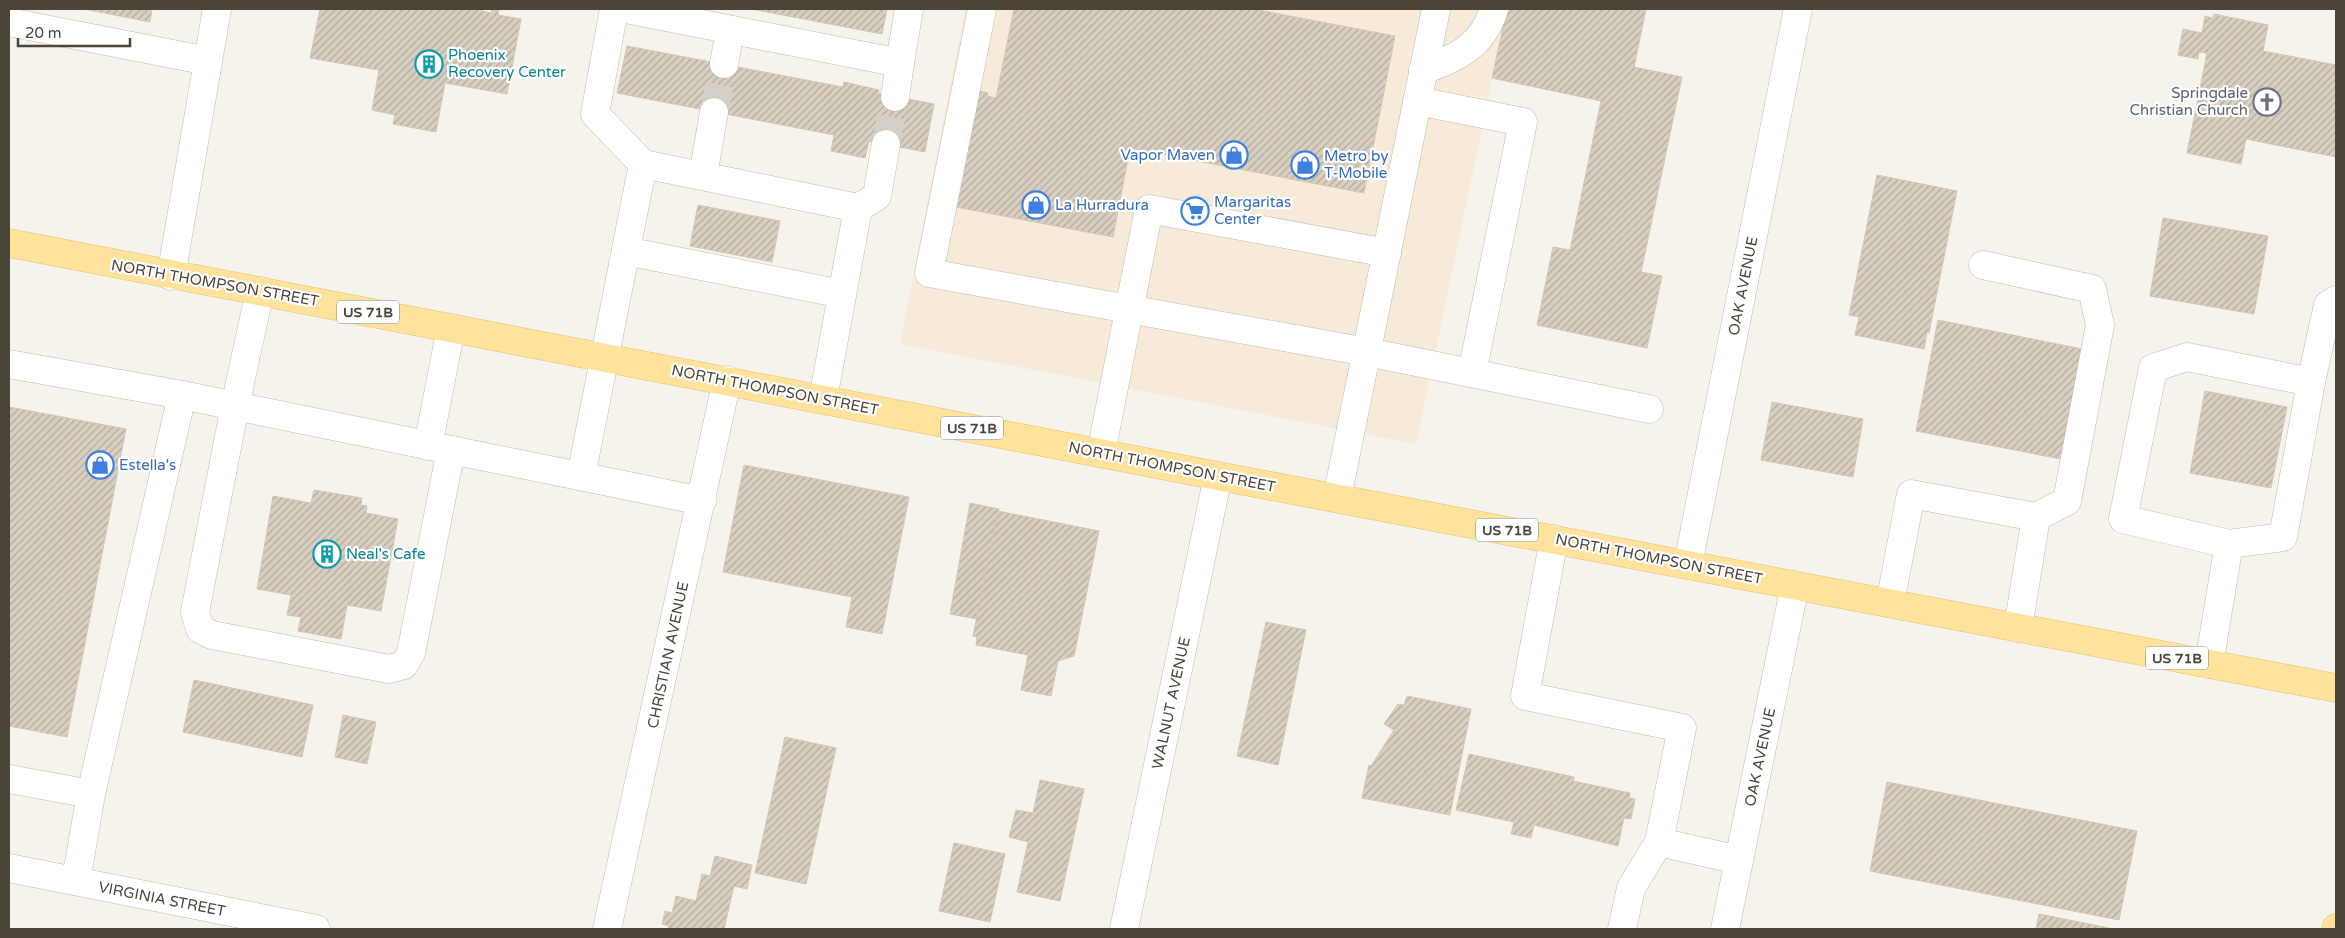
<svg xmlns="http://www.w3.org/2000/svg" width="2345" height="938" font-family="'Varela Round',sans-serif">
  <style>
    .commercial { fill: #f7ead8 }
    .building { fill: url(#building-hatch); stroke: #d3c7b4 }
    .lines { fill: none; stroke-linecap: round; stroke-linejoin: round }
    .minor-tunnel { stroke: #d4d0c8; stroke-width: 28; stroke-dasharray: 28 14; stroke-linecap: butt }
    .minor-casing { stroke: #c2bbae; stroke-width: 29 }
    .major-casing { stroke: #e6c16a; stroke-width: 29 }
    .minor { stroke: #fff; stroke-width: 28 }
    .major { stroke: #ffe39c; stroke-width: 28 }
    .labels { text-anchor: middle; stroke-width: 4.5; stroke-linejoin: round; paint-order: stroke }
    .shield { fill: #fff; stroke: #817c74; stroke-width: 1 }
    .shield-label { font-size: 14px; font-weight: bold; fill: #4b4439 }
    .culture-label { font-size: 15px; fill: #0d838f; stroke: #fff; text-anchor: start }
    .worship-label { font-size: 15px; fill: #5b616d; stroke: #fff; text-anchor: end }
    .shop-label { font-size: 15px; fill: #366cbe; stroke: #fff; text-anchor: start }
    .street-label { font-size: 15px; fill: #4b4439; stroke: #fff }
  </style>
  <defs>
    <pattern id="building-hatch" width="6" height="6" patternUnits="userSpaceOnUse" patternTransform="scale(1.25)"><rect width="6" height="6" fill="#d8cfc1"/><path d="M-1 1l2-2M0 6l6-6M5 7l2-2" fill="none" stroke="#b1aa9e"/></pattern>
  </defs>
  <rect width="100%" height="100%" fill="#f6f3ec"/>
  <path class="commercial" d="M 965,9 L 1507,9 L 1416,444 L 900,344 Z"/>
  <g class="building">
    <path d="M 84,9 L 152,9 L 150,22 Z"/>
    <path d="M 320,9 L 475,9 L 491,13 L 492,9 L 499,9 L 498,15 L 521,19 L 507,94 L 445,83 L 436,132 L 393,124 L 395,115 L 372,110 L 379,70 L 310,58 Z"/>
    <path d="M 751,9 L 887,9 L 882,34 Z"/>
    <path d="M 1014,9 L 1253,9 L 1395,36 L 1364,193 L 1130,148 L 1113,237 L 951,206 L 974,90 L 988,93 L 987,96 L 996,98 Z"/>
    <path d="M 1507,9 L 1646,9 L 1634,67 L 1682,77 L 1641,272 L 1662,276 L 1647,348 L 1537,325 L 1553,247 L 1570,250 L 1601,101 L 1492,78 Z"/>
    <path d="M 2214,14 L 2268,25 L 2263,51 L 2336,65 L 2336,157 L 2246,139 L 2241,164 L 2187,153 L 2207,53 L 2199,52 L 2198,59 L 2178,55 L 2183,29 L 2202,33 L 2205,16 L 2213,18 Z"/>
    <path d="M 627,46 L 843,87 L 844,82 L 879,90 L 878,93 L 934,104 L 925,152 L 869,141 L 865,158 L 831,151 L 834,135 L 617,93 Z"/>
    <path d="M 1877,175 L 1957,191 L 1929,333 L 1927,332 L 1924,349 L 1855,335 L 1859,317 L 1849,315 Z"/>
    <path d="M 698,205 L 780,221 L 772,262 L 690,246 Z"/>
    <path d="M 2163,218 L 2268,236 L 2254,314 L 2150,296 Z"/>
    <path d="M 1938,320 L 2082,349 L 2061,459 L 1916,431 Z"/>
    <path d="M 2205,391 L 2287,407 L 2271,488 L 2190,473 Z"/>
    <path d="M 1772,402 L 1863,419 L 1853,477 L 1761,460 Z"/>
    <path d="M 9,407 L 126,429 L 67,737 L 9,726 Z"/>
    <path d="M 744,465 L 909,497 L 882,634 L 846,627 L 852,597 L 723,572 Z"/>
    <path d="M 314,490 L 362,498 L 361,505 L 367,506 L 366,513 L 398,519 L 381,611 L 347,605 L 341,639 L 298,631 L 301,617 L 287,615 L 291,595 L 257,589 L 273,496 L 311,503 Z"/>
    <path d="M 970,503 L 999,509 L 977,619 L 950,614 Z"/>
    <path d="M 998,511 L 1099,531 L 1074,656 L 1058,661 L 1051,696 L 1021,690 L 1028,655 L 976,645 L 977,637 L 973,636 Z"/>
    <path d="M 1266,622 L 1306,630 L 1278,765 L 1237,756 Z"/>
    <path d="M 194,680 L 313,705 L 302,757 L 183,732 Z"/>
    <path d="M 1407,696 L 1471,709 L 1450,815 L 1362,798 L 1369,765 L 1371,766 L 1394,730 L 1384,724 L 1398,704 L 1404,705 Z"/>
    <path d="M 343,715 L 376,722 L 367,764 L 335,757 Z"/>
    <path d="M 785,737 L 836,748 L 806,884 L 755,873 Z"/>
    <path d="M 1469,754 L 1574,777 L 1573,781 L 1630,793 L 1629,798 L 1635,799 L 1631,819 L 1624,818 L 1618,846 L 1534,825 L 1531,838 L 1511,834 L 1514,822 L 1456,810 Z"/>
    <path d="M 1040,780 L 1084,789 L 1060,901 L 1017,892 L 1028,842 L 1009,837 L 1016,810 L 1033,813 Z"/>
    <path d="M 1887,782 L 2137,831 L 2119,920 L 1870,871 Z"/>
    <path d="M 954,843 L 1005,854 L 990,922 L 939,911 Z"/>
    <path d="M 715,856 L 752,865 L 747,889 L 734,886 L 724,929 L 668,929 L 669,926 L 662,924 L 665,911 L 672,913 L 676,896 L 696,901 L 702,874 L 710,876 Z"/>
    <path d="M 2039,914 L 2114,929 L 2036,929 Z"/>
  </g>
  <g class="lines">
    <g class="minor-tunnel">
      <path d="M 714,112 L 724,64"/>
      <path d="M 886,144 L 895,97"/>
    </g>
    <g class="minor-casing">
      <g id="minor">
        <path d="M 614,9 L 595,114 L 643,164"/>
        <path d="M 626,9 L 900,63 L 909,9"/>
        <path d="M 982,9 L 929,273 L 1367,352 L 1649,409"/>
        <path d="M 9,22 L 208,61"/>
        <path d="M 724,64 L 730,30"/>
        <path d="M 1423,70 C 1457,58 1483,46 1494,9"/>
        <path d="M 895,97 L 900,63"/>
        <path d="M 1417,101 L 1523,122 L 1472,373"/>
        <path d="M 703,176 L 714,112"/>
        <path d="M 858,208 L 877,196 L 886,144"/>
        <path d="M 626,251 L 842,294"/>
        <path d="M 1983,265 L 2092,289 L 2100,325 L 2067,501 L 2036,517"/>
        <path d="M 171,276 L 217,9"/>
        <path d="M 260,291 L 235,406 L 702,501"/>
        <path d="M 9,364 L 182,395 L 91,794"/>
        <path d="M 182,395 L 235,406 L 195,612 L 200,629 L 212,635 L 389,669 L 404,665 L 411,653 L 451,450"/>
        <path d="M 428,446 L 451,328"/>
        <path d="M 1101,453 L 1149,209 L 1387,253"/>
        <path d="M 581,476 L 643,164 L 858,208 L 823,399"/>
        <path d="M 1337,498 L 1436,9"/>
        <path d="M 1554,539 L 1525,696 L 1682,728 L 1659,842 L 1739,860"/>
        <path d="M 2229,544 L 2123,519 L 2153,368 L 2187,357 L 2311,382"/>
        <path d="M 1688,564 L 1798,9"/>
        <path d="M 1890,603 L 1911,494 L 2036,517 L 2018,628"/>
        <path d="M 2209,664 L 2229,544 L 2283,537 L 2311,382 L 2328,305 L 2336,300"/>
        <path d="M 9,779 L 91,794 L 76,881"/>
        <path d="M 9,868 L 316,929"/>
        <path d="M 607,929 L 727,380"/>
        <path d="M 1124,929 L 1218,476"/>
        <path d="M 1622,929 L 1631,888 L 1659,842"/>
        <path d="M 1725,929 L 1795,585"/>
      </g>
    </g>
    <g class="major-casing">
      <g id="major">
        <path d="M 9,243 L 1218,476 L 2336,688"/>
        <path d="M 2336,929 L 2336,928"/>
      </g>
    </g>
    <use href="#minor" class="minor"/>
    <use href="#major" class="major"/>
  </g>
  <defs>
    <g id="building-ring" transform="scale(1.4375)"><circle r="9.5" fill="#fff" stroke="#0f9aa8" stroke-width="1.5"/><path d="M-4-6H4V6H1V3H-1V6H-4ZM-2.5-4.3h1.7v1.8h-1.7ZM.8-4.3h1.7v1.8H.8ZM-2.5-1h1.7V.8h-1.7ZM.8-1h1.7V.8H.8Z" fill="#0f9aa8"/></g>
    <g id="church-ring" transform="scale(1.4375)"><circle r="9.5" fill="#fff" stroke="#6b7280" stroke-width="1.5"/><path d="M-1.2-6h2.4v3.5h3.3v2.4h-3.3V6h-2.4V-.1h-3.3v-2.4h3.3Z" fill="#6b7280"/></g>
    <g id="shop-ring" transform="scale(1.4375)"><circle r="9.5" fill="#fff" stroke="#3f7fe0" stroke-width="1.5"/><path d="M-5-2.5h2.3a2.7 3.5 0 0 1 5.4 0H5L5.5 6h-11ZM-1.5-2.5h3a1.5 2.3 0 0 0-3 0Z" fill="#3f7fe0"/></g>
    <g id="supermarket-ring" transform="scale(1.4375)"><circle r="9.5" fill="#fff" stroke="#3f7fe0" stroke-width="1.5"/><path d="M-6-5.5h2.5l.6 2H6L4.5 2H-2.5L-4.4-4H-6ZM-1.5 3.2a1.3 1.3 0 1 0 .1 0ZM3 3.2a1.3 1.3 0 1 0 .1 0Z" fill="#3f7fe0"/></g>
  </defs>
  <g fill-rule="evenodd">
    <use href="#building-ring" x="429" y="64"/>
    <use href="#church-ring" x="2267" y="102"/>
    <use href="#shop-ring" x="1234" y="155"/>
    <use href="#shop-ring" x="1305" y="165"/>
    <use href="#shop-ring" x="1036" y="205"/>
    <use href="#supermarket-ring" x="1195" y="211"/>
    <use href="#shop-ring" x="100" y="465"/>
    <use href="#building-ring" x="327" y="554"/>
  </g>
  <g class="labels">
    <g class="shield">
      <rect x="337" y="300.5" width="62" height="23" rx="4"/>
      <rect x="941" y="416.5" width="62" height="23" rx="4"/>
      <rect x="1476" y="518.5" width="62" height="23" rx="4"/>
      <rect x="2146" y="646.5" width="62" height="23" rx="4"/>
    </g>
    <g class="shield-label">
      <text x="368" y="317">US 71B</text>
      <text x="972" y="433">US 71B</text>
      <text x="1507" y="535">US 71B</text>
      <text x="2177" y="663">US 71B</text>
    </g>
    <g class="culture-label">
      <text x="448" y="60">Phoenix<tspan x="448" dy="17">Recovery Center</tspan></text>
      <text x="346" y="559">Neal's Cafe</text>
    </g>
    <g class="worship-label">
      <text x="2248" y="98">Springdale<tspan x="2248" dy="17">Christian Church</tspan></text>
    </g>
    <g class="shop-label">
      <text x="1215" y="160" text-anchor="end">Vapor Maven</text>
      <text x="1324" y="161">Metro by<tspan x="1324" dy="17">T-Mobile</tspan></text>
      <text x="1214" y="207">Margaritas<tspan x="1214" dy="17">Center</tspan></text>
      <text x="1055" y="210">La Hurradura</text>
      <text x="119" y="470">Estella's</text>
    </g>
    <g class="street-label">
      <text transform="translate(215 283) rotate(10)" y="5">NORTH THOMPSON STREET</text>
      <text transform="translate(1743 286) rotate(-79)" y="5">OAK AVENUE</text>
      <text transform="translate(775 390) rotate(11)" y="5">NORTH THOMPSON STREET</text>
      <text transform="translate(1172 467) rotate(11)" y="5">NORTH THOMPSON STREET</text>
      <text transform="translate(1659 559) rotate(11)" y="5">NORTH THOMPSON STREET</text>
      <text transform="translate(668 655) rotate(-78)" y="5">CHRISTIAN AVENUE</text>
      <text transform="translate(1171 703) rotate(-78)" y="5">WALNUT AVENUE</text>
      <text transform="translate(1760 757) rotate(-78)" y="5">OAK AVENUE</text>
      <text transform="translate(162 899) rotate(11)" y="5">VIRGINIA STREET</text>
    </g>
  </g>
  <rect width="2345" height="938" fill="none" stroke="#4b4439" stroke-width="20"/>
  <path d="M18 38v8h112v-8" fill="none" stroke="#4b4439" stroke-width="2.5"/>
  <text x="25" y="38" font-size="15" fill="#4b4439" stroke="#ffffff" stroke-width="4" paint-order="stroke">20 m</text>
</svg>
